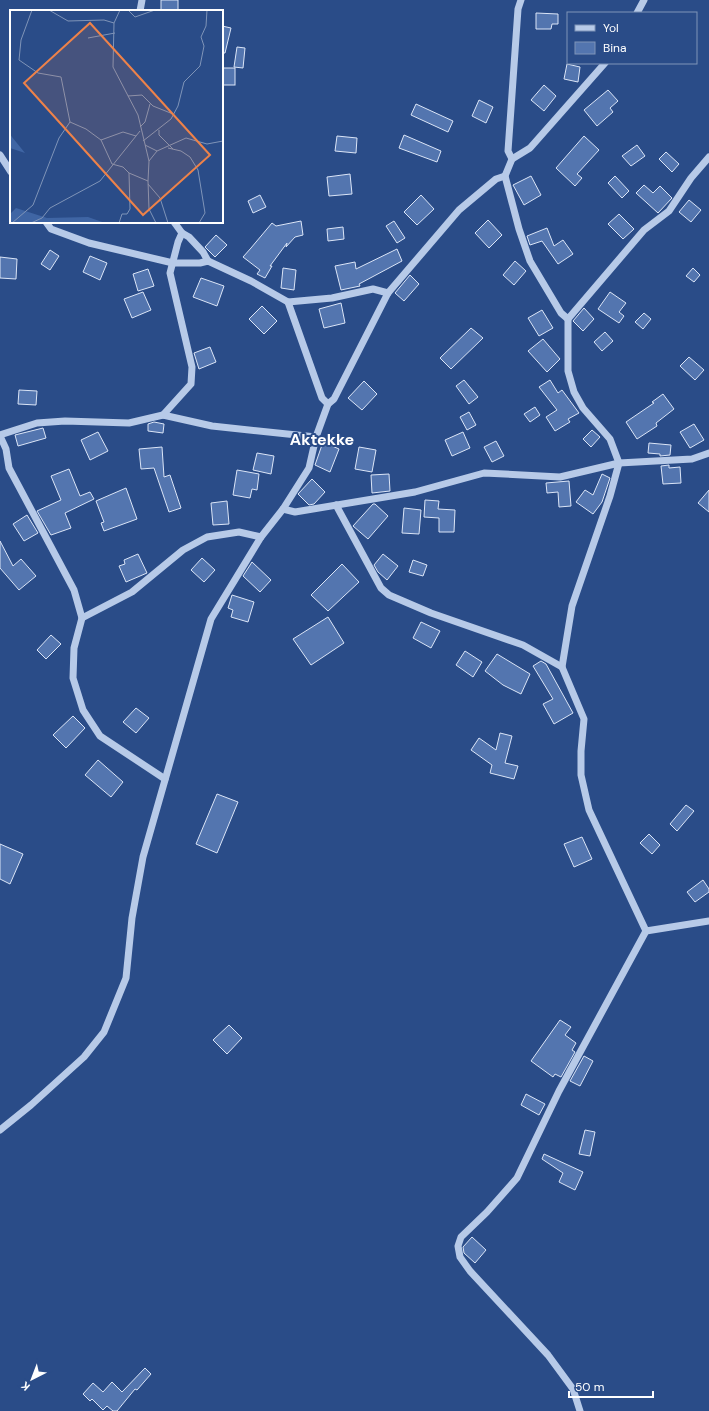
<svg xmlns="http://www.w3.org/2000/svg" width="709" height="1411" font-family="'DM Sans',sans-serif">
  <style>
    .building { fill: #5375af; stroke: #dbe5f7 }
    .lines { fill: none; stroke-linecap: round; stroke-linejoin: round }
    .minor { stroke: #b7cae8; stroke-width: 7 }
    .labels { text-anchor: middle; stroke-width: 4; stroke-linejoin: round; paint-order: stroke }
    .quarter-label { font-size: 16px; font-weight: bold; fill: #fff; stroke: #2a4c88 }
    .inset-road { fill: none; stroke: #7f94b8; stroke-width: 1 }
    .view { fill: #ee8249; fill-opacity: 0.15; stroke: #ee8249; stroke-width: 2 }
    .inset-edge { fill: none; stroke: #fff; stroke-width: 2 }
  </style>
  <rect width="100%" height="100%" fill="#2a4c88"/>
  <g class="building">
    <rect x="161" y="0" width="17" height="11"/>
    <path d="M 536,13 L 558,14 L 558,24 L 552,24 L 551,29 L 536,29 Z"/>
    <path d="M 222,26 L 231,28 L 225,53 L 222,53 Z"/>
    <path d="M 237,47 L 245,48 L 243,68 L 234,67 Z"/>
    <path d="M 567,64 L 580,67 L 578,82 L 564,79 Z"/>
    <rect x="222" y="68" width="13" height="17"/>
    <path d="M 544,85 L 556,96 L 544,111 L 531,100 Z"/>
    <path d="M 608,90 L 618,101 L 610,108 L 613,112 L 597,126 L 584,110 Z"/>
    <path d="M 479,100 L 493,107 L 486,123 L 472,116 Z"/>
    <path d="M 416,104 L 453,121 L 448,132 L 411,115 Z"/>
    <path d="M 404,135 L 441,151 L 437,162 L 399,148 Z"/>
    <path d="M 337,136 L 357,138 L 356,153 L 335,151 Z"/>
    <path d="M 584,136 L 599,150 L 577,174 L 582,178 L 575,186 L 556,168 Z"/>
    <path d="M 637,145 L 645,156 L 631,166 L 622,156 Z"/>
    <path d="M 666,152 L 679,164 L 672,172 L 659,159 Z"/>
    <path d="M 350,174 L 352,194 L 329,196 L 327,177 Z"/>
    <path d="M 531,176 L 541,195 L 524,205 L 513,185 Z"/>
    <path d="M 615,176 L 629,191 L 622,198 L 608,183 Z"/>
    <path d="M 644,185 L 653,193 L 660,186 L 672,198 L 658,213 L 636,193 Z"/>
    <path d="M 260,195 L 266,207 L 253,213 L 248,201 Z"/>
    <path d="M 421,195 L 434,209 L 417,225 L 404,212 Z"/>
    <path d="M 689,200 L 701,210 L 691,222 L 679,212 Z"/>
    <path d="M 619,214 L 634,229 L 623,239 L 608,224 Z"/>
    <path d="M 488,220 L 502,235 L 489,248 L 475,233 Z"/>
    <path d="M 301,221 L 303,235 L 295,237 L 286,247 L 287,243 L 270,266 L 272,266 L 265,278 L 257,274 L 260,270 L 243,257 L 251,248 L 272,223 L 276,226 Z"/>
    <path d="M 394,221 L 405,238 L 397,243 L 386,226 Z"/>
    <path d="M 343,227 L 344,239 L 328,241 L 327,229 Z"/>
    <path d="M 547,228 L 554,246 L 563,240 L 573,254 L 558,264 L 542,241 L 530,245 L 527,236 Z"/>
    <path d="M 216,235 L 227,245 L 215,257 L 205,247 Z"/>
    <path d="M 397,249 L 402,261 L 359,284 L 360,286 L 341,290 L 335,266 L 355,262 L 356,269 Z"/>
    <path d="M 50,250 L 59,256 L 50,270 L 41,264 Z"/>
    <path d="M 90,256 L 107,263 L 100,280 L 83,272 Z"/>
    <path d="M 0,257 L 17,259 L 16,279 L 0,278 Z"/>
    <path d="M 515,261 L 526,271 L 514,285 L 503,275 Z"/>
    <path d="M 283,268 L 296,270 L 294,290 L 281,288 Z"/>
    <path d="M 693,268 L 700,275 L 694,282 L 686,276 Z"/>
    <path d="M 148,269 L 154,286 L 138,291 L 133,274 Z"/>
    <path d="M 410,275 L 419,284 L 404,301 L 395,293 Z"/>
    <path d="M 201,278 L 224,286 L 217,306 L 193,297 Z"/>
    <path d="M 143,292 L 151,310 L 132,318 L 124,299 Z"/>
    <path d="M 610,292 L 626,303 L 619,312 L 624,316 L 619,323 L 598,309 Z"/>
    <path d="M 341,303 L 345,323 L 324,328 L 319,309 Z"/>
    <path d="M 262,306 L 277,321 L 264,334 L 249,319 Z"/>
    <path d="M 584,308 L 594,319 L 583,331 L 573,321 Z"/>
    <path d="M 542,310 L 553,328 L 539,336 L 528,318 Z"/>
    <path d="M 644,313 L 651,319 L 643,329 L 635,322 Z"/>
    <path d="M 471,328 L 483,338 L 451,369 L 440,358 Z"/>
    <path d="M 605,332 L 613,341 L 602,351 L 594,342 Z"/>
    <path d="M 543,339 L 560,359 L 547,372 L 528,351 Z"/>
    <path d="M 210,347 L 216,362 L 199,369 L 194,353 Z"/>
    <path d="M 689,357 L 704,370 L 695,380 L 680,366 Z"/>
    <path d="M 464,380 L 478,397 L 469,404 L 456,386 Z"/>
    <path d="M 550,380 L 558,393 L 562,390 L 579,413 L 568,419 L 570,422 L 555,431 L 546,417 L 557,410 L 539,387 Z"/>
    <path d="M 364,381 L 377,394 L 362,410 L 348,398 Z"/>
    <path d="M 19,390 L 37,391 L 36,405 L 18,404 Z"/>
    <path d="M 663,394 L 674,409 L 656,423 L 657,426 L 637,439 L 626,422 L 654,403 L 652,402 Z"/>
    <path d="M 535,407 L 540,415 L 530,422 L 524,414 Z"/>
    <path d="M 469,412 L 476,425 L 467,430 L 460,417 Z"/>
    <path d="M 154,422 L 164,424 L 163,433 L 148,431 L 148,424 Z"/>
    <path d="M 694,424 L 704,440 L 690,448 L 680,432 Z"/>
    <path d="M 43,428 L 46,438 L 18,446 L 15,435 Z"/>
    <path d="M 592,430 L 600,437 L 591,447 L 583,439 Z"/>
    <path d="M 98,432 L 108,451 L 90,460 L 81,440 Z"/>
    <path d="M 463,432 L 470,448 L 452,456 L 445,440 Z"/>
    <path d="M 496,441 L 504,456 L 492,462 L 484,447 Z"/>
    <path d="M 323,442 L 339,449 L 330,472 L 315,465 Z"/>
    <path d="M 649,443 L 671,445 L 670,455 L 660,456 L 660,454 L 648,453 Z"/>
    <path d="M 162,447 L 164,477 L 170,475 L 181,508 L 169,512 L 154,468 L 141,469 L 139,449 Z"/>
    <path d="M 359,447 L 376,450 L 372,472 L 355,469 Z"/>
    <path d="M 257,453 L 274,456 L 271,474 L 253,470 Z"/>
    <path d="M 669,465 L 669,468 L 680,467 L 681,483 L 663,484 L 661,466 Z"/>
    <path d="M 69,469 L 80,496 L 90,492 L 94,499 L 65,513 L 71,528 L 51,535 L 37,511 L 61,500 L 51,476 Z"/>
    <path d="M 237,470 L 259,474 L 257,490 L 252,489 L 250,498 L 233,495 Z"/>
    <path d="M 389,474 L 390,491 L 372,493 L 371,475 Z"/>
    <path d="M 602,474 L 610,478 L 602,502 L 593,514 L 576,502 L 585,490 L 593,495 Z"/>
    <path d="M 312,479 L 325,492 L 314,504 L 309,505 L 298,494 Z"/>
    <path d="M 569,481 L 571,506 L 559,507 L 558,492 L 547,493 L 546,483 Z"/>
    <path d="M 126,488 L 137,519 L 104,531 L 101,523 L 104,522 L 96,501 Z"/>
    <path d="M 709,490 L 709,512 L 698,503 Z"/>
    <path d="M 425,500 L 439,501 L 438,509 L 455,510 L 454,532 L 439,532 L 439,518 L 424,517 Z"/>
    <path d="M 227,501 L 229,524 L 213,525 L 211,503 Z"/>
    <path d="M 373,504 L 375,504 L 388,516 L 368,539 L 353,526 Z"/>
    <path d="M 404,508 L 421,510 L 419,534 L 402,533 Z"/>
    <path d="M 27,515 L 38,533 L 24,541 L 13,524 Z"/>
    <path d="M 0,541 L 13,566 L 21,559 L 36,576 L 19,590 L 0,568 Z"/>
    <path d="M 138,554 L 147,573 L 126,582 L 119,566 L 125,564 L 124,560 Z"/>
    <path d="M 383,554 L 398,566 L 387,580 L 378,572 L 374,565 Z"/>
    <path d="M 202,558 L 215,570 L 204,582 L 191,570 Z"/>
    <path d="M 413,560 L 427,565 L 423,576 L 409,572 Z"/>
    <path d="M 252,562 L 271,580 L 260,592 L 243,576 Z"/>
    <path d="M 342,564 L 359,582 L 328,611 L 311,595 Z"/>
    <path d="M 232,595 L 254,602 L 248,622 L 231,617 L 233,610 L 228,608 Z"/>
    <path d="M 328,617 L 344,643 L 311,665 L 293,639 Z"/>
    <path d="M 421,622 L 440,631 L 431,648 L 413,638 Z"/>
    <path d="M 51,635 L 61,644 L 46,659 L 37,650 Z"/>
    <path d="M 465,651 L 482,662 L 473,677 L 456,665 Z"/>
    <path d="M 497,654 L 530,674 L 521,694 L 503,685 L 485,671 Z"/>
    <path d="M 541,661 L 546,664 L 573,713 L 554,724 L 543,704 L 553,699 L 533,666 Z"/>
    <path d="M 136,708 L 149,718 L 136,733 L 123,722 Z"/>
    <path d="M 73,716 L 85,728 L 66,748 L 53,735 Z"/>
    <path d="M 500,733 L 512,736 L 505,763 L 518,766 L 514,779 L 490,773 L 492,765 L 471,750 L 479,738 L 496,750 Z"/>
    <path d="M 98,760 L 123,782 L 111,797 L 85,775 Z"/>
    <path d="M 217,794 L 238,802 L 217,853 L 196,844 Z"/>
    <path d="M 686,805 L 694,811 L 677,831 L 670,824 Z"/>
    <path d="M 649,834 L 660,845 L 652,854 L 640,843 Z"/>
    <path d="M 582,837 L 592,859 L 574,867 L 564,844 Z"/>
    <path d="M 0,844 L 23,854 L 10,884 L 0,879 Z"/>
    <path d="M 703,880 L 709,889 L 709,892 L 695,902 L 687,892 Z"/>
    <path d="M 560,1020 L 571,1027 L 565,1035 L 576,1043 L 572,1050 L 575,1052 L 561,1077 L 555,1074 L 553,1077 L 531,1061 Z"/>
    <path d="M 229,1025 L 242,1038 L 227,1054 L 213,1040 Z"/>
    <path d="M 584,1056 L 593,1061 L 580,1086 L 570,1081 Z"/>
    <path d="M 526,1094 L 545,1104 L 539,1115 L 521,1105 Z"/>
    <path d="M 585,1130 L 595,1132 L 590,1156 L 579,1154 Z"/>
    <path d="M 544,1154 L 583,1172 L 575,1190 L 559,1182 L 563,1173 L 542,1159 Z"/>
    <path d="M 472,1237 L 486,1250 L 475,1263 L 464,1253 L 463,1247 Z"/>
    <path d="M 145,1368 L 151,1374 L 137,1390 L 135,1389 L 117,1411 L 113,1411 L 107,1406 L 103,1410 L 92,1399 L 90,1401 L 83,1394 L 93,1383 L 103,1392 L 112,1382 L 122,1392 Z"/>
  </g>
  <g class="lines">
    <g class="minor">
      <path d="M 140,11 L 142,0"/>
      <path d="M 637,13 L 644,0"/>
      <path d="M 0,155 L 11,172"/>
      <path d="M 512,159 L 508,151 L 518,9 L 521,0"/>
      <path d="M 46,222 L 51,229 L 89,243 L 173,263 L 200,263 L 208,261 L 251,281 L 288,302 L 332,298 L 373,289 L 388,293"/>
      <path d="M 174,222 L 182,233 L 189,237 L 203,252 L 208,261"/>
      <path d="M 288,302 L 322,398 L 328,404"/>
      <path d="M 568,319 L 561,313 L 530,261 L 519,229 L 505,176 L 512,159 L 530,148 L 605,63"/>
      <path d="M 163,415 L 191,384 L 192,367 L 170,273 L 178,242 L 182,233"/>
      <path d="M 0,435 L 37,423 L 65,421 L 129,423 L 163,415 L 212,426 L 316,437"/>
      <path d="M 0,436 L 6,449 L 9,468 L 74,590 L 82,618 L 74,648 L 73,678 L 83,710 L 100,736 L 165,779"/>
      <path d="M 336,505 L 381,588 L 389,595 L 431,613 L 523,645 L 562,667"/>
      <path d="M 283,509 L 295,512 L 415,492 L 484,473 L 560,477 L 619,463 L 692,459 L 709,453"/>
      <path d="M 82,618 L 132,592 L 183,550 L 207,537 L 239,532 L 261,537"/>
      <path d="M 646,931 L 589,810 L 581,775 L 581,751 L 584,719 L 562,667 L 572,606 L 610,496 L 619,463 L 610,439 L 583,408 L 574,392 L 568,371 L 568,319 L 644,230 L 669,211 L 691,178 L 709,157"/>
      <path d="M 646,931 L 709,921"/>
      <path d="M 0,1130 L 31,1105 L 84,1057 L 104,1032 L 126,978 L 132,918 L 143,857 L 211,619 L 261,537 L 283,509 L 309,468 L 316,437 L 328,404 L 334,399 L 388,293 L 459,210 L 496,179 L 505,176"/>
      <path d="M 580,1411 L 573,1389 L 548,1355 L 470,1271 L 460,1257 L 458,1246 L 461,1237 L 487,1212 L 517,1178 L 559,1091 L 646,931"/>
    </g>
  </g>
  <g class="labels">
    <g class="quarter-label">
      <text x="322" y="445">Aktekke</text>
    </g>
  </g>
  <g transform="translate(10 10)">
    <rect width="213" height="213" fill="#2a4c88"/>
    <path d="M 0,124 L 2,127 L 15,143 L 0,138 ZM 6,198 L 37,208 L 78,207 L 95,213 L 0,213 L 0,204 Z" fill="#3f65a4"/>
    <path class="inset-road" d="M 22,0 L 11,30 L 9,50 L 28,63 L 51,67 L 60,112M 39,0 L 58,11 L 94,10 L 104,13 L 103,57 L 128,105 L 139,151 L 138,171M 118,0 L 125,7 L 145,0M 104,13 L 110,0M 78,28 L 105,23M 118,86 L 132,85 L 143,96 L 163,104M 60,112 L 76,119 L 91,130 L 102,154 L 113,157 L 119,163 L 120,199 L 117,204 L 112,204 L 109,213M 130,117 L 135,112 L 140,94M 149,120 L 149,125 L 163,139M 91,130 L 113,122 L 126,126M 133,131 L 161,109 L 168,96 L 174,72 L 190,56 L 194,36 L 191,27 L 196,16 L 197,0M 135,135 L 147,141M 158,138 L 171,141 L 180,147 L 188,160 L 195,203 L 189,213M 139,151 L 147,141 L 176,128 L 197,134 L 213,131M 119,163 L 138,171 L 139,199 L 146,213M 138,174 L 150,188 L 158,213M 2,213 L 23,195 L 49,128 L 60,112M 21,213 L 32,208 L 40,198 L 90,171 L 130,121"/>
    <path class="view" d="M 80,13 L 200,145 L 133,205 L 14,73 Z"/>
    <rect width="213" height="213" class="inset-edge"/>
  </g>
  <rect x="567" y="12" width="130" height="52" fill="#2a4c88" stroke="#7f94b8"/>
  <rect x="575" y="25" width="20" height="6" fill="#b7cae8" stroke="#7f94b8"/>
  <text x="603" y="32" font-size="12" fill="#ffffff">Yol</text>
  <rect x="575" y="42" width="20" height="12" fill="#5375af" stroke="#7f94b8"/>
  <text x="603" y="52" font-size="12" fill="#ffffff">Bina</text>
  <g transform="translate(32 1379) rotate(222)" stroke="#2a4c88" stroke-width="3" paint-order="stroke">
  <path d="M0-3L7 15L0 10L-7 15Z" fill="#ffffff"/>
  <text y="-6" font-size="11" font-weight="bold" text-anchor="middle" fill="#ffffff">K</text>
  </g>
  <path d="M569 1391v6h84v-6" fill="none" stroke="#ffffff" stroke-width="2"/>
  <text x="575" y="1391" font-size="12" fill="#ffffff" stroke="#2a4c88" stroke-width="3" paint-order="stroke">50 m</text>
</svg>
